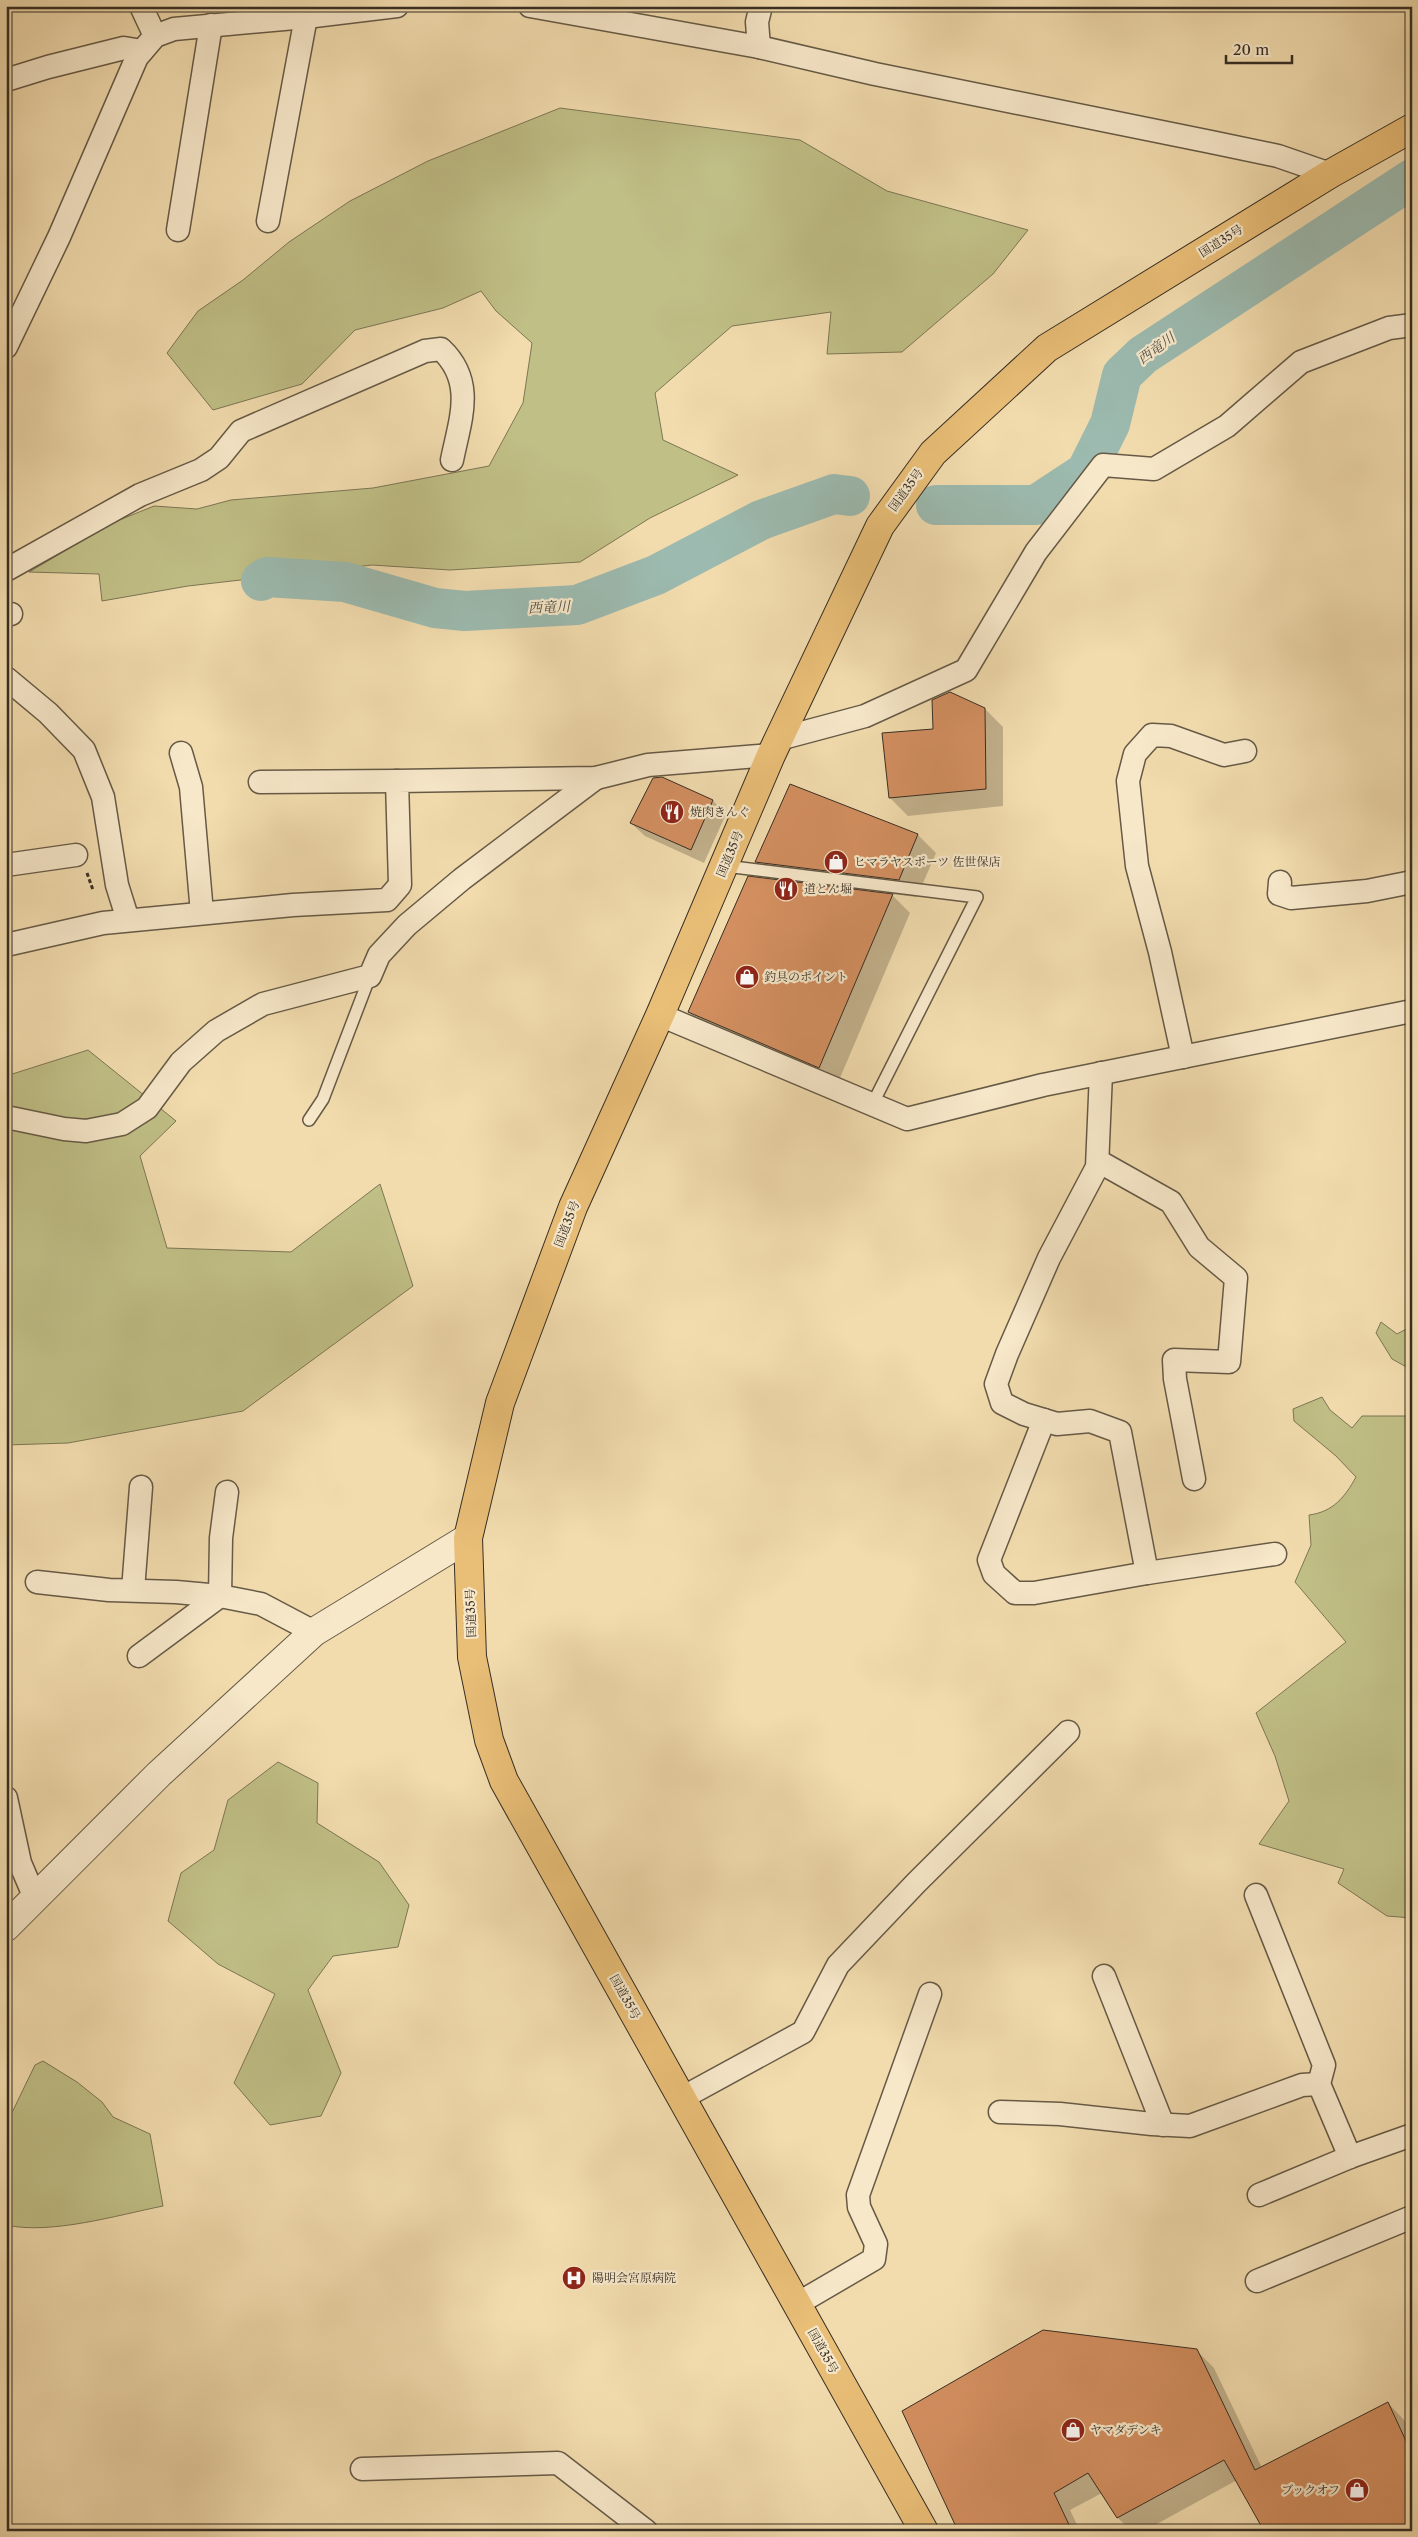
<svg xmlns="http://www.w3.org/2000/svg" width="1418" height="2537" font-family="'Libre Caslon Text','Noto Serif JP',serif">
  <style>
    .green { fill: #c0bf86; stroke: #7c7655 }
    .shadow { fill: #0003 }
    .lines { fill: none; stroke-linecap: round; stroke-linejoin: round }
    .river { stroke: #9cbaaf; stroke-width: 40 }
    .building { fill: #d38f60; stroke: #372e24 }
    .service-casing { stroke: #665a46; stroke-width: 14 }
    .minor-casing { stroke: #665a46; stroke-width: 25 }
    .tertiary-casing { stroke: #665a46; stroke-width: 30 }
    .trunk-casing { stroke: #372e24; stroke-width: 30 }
    .path { stroke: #372e24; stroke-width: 3; stroke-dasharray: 4 2.5; stroke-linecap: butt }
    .service { stroke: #f7e8ca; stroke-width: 11 }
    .minor { stroke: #f7e8ca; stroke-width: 22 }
    .tertiary { stroke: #f7e8ca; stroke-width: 28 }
    .trunk { stroke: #e9be77; stroke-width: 28 }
    .labels { text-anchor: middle; stroke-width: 4.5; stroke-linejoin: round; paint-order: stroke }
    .street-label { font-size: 12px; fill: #372e24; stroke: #f7e8ca }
    .poi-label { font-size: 12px; fill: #372e24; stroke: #f7e8ca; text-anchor: start }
    .water-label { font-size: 14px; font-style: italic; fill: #505147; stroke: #f7e8ca }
  </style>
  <rect width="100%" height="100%" fill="#f2dcae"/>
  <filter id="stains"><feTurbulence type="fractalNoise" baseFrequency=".004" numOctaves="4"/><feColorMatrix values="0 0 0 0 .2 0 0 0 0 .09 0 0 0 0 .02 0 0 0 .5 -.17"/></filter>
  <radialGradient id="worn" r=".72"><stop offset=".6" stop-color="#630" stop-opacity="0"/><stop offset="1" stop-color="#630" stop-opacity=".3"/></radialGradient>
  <g class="green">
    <path d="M 560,108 L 800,140 L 887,191 L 1028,230 L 993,274 L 902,352 L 827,354 L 831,312 L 732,326 L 655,393 L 663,440 L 738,475 L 650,518 L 580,562 L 450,570 L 372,565 L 188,586 L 102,601 L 99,574 L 29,572 L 112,523 L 154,506 L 197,509 L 231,500 L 373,488 L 489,466 L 523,403 L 532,343 L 496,311 L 481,291 L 443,308 L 355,330 L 302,384 L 213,410 L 167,353 L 198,311 L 243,280 L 289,242 L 350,201 L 428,161 Z"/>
    <path d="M 88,1050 L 176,1121 L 140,1156 L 167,1248 L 291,1252 L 380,1184 L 413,1286 L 243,1411 L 68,1443 L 6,1445 L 6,1076 Z"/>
    <path d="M 1381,1322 L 1397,1334 L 1412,1326 L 1412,1370 L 1392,1359 L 1376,1333 Z"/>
    <path d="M 1322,1397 L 1330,1410 L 1352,1428 L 1362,1416 L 1412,1416 L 1412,1918 L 1387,1916 L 1338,1883 L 1344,1869 L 1259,1844 L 1289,1801 L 1275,1756 L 1256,1713 L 1346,1642 L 1295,1582 L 1311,1545 L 1309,1515 C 1333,1512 1345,1497 1356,1477 L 1336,1456 L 1294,1421 L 1293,1409 Z"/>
    <path d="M 278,1762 L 318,1783 L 317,1823 L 379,1862 L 409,1905 L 398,1947 L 333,1956 L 308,1990 L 341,2073 L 321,2116 L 270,2125 L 234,2083 L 275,1994 L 218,1964 L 168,1921 L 181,1873 L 214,1850 L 228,1800 Z"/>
    <path d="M 43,2061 L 77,2082 L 102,2102 L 113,2117 L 150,2134 L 163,2206 C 118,2215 51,2235 6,2225 L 6,2125 L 35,2065 Z"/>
  </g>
  <g class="shadow">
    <path d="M 985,709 L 1003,727 L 1003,806 L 908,816 L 890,798 L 934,730 Z"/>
    <path d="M 790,785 L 918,835 L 936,853 L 917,897 L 891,894 L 910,913 L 837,1085 L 707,1030 L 689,1012 L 775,881 L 756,862 Z"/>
    <path d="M 713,801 L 726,814 L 704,863 L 645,836 L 631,823 Z"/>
    <path d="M 1196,2350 L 1214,2368 L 1262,2468 L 1388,2403 L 1405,2421 L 1412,2435 L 1412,2531 L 1237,2480 L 1144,2531 L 1131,2531 L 1118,2518 L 1102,2493 L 1070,2510 L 1080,2531 L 961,2531 Z"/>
  </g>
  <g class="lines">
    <g class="river">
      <path d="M 936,505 L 1036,505 L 1086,472 L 1110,424 L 1122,375 L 1143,355 L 1412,179"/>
      <path d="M 261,581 L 267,577 L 345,582 L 435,608 L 465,611 L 577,605 L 656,575 L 761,520 L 834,494 L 850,496"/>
    </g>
  </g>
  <g class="building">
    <path d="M 950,692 L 985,708 L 986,789 L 889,798 L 882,733 L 933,729 L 932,700 Z"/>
    <path d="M 662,777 L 713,800 L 691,850 L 630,823 L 653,778 Z"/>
    <path d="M 790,784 L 918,834 L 899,880 L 755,862 Z"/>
    <path d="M 748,876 L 893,894 L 819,1068 L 688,1012 Z"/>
    <path d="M 1043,2330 L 1197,2349 L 1255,2470 L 1388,2402 L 1412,2454 L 1412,2531 L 1264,2531 L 1224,2460 L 1117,2518 L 1088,2473 L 1054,2493 L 1072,2531 L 958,2531 L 902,2411 Z"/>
  </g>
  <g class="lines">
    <g class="service-casing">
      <g id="service">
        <path d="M 725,866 L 977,897 L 872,1105"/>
        <path d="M 309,1120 L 323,1099 L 370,976"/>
      </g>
    </g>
    <g class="minor-casing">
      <g id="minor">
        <path d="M 141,6 L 155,36"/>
        <path d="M 530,6 L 759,47 L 875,74 L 1211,142 L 1278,156 L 1330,174"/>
        <path d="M 759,47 L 757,22 L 761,6"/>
        <path d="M 6,80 L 48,67 L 124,48 L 142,51"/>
        <path d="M 268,221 L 306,17"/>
        <path d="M 178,230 L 211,25"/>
        <path d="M 6,347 L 59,237 L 137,57 L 155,36 L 174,29 L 306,17 L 397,6"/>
        <path d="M 6,570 L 140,495 L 201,470 L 219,458 L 241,431 L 425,351 L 441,349 C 476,382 460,420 452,460"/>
        <path d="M 6,615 L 11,614"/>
        <path d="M 6,678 L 48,713 L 84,750 L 103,797 L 117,885 L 128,920"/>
        <path d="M 779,739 L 865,716 L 966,670 L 1036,552 L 1103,465 L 1154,469 L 1227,426 L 1301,362 L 1389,328 L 1412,325"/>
        <path d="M 181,753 L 191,787 L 202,913"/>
        <path d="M 260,782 L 397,781"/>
        <path d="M 6,865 L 76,855"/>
        <path d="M 1280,882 L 1279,894 L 1291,898 L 1367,891 L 1412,882"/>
        <path d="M 6,945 L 103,923 L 293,905 L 387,900 L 400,885 L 397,781 L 596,778 L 648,765 L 771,755"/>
        <path d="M 660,1015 L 907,1119 L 1043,1085 L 1412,1011"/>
        <path d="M 1183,1057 L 1160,952 L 1137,866 L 1128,781 L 1135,754 L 1152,735 L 1171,736 L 1224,755 L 1245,751"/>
        <path d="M 1101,1073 L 1097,1167 L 1049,1258 L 1007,1354 L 996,1384 L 1002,1403 L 1024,1414 L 1057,1424 L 1090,1421 L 1120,1432 L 1147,1573 L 1275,1554"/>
        <path d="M 6,1117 L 64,1129 L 86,1131 L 122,1124 L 147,1108 L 181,1062 L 216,1031 L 263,1004 L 370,976 L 379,955 L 407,925 L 462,879 L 596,778"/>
        <path d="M 1098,1161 L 1171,1202 L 1199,1247 L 1236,1278 L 1229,1362 L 1174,1360 L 1175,1379 L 1194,1479"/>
        <path d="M 1044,1420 L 989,1560 L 994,1574 L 1015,1593 L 1034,1593 L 1147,1573"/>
        <path d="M 37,1582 L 109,1590 L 176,1592 L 220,1596 L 261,1604 L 314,1632"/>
        <path d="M 133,1590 L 141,1487"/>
        <path d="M 139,1656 L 220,1596 L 221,1538 L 227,1492"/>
        <path d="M 6,1798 L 20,1863 L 35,1898"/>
        <path d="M 1256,1895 L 1324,2065 L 1319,2084 L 1350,2157"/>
        <path d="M 1104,1976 L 1163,2125"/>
        <path d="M 682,2098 L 803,2032 L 838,1965 L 916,1883 L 1068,1732"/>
        <path d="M 1000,2112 L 1060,2114 L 1152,2124 L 1190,2126 L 1302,2085 L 1319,2084"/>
        <path d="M 1259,2195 L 1350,2157 L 1412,2135"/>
        <path d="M 1257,2281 L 1412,2217"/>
        <path d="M 797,2304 L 874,2259 L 876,2244 L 859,2207 L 858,2195 L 930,1994"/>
        <path d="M 362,2469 L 558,2463 L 646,2531"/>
      </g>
    </g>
    <g class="tertiary-casing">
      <path id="tertiary" d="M 6,1927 L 159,1774 L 314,1632 L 468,1538"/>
    </g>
    <g class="trunk-casing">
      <path id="trunk" d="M 924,2531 L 504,1781 L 489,1740 L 472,1657 L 468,1538 L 500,1403 L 573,1207 L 660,1015 L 771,755 L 880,526 L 933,453 L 1047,348 L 1330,174 L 1412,128"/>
    </g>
    <path class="path" d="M 87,873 L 93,890"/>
    <use href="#service" class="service"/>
    <use href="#minor" class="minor"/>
    <use href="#tertiary" class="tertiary"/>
    <use href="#trunk" class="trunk"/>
  </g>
  <defs>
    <g id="restaurant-disc" transform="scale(1.25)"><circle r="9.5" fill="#8f2418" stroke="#f7e8ca"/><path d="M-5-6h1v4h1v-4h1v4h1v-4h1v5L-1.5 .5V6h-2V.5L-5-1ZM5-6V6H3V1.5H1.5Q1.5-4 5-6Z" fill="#fff"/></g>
    <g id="shop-disc" transform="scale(1.25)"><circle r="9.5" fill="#8f2418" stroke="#f7e8ca"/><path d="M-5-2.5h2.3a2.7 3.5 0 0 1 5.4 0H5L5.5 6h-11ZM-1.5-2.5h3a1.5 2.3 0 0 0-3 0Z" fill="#fff"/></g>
    <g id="hospital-disc" transform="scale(1.25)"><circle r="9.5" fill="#8f2418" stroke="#f7e8ca"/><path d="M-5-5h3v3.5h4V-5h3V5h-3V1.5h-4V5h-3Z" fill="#fff"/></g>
  </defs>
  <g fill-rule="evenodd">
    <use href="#restaurant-disc" x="672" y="812"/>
    <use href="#shop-disc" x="836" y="862"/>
    <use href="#restaurant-disc" x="786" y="889"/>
    <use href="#shop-disc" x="747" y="977"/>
    <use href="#hospital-disc" x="574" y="2278"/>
    <use href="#shop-disc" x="1073" y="2430"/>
    <use href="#shop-disc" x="1357" y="2490"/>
  </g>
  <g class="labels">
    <g class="street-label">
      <text transform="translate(1221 241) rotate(-32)" y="4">国道35号</text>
      <text transform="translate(906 490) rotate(-54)" y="4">国道35号</text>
      <text transform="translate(730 854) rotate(-67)" y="4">国道35号</text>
      <text transform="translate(567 1224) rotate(-69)" y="4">国道35号</text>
      <text transform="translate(471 1613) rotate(-92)" y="4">国道35号</text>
      <text transform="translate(625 1997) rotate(61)" y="4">国道35号</text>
      <text transform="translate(823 2351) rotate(61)" y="4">国道35号</text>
    </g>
    <g class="poi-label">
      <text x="690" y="816">焼肉きんぐ</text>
      <text x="854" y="866">ヒマラヤスポーツ 佐世保店</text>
      <text x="804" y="893">道とん堀</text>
      <text x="764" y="981">釣具のポイント</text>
      <text x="592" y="2282">陽明会宮原病院</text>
      <text x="1090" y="2434">ヤマダデンキ</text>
      <text x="1340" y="2494" text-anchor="end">ブックオフ</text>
    </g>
    <g class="water-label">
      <text transform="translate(1156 348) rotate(-36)" y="5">西竜川</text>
      <text transform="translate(549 607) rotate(-3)" y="5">西竜川</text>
    </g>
  </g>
  <rect width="1418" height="2537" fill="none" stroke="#f2dcae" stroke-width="25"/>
  <rect x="8" y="8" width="1403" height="2522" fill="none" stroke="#372e24" stroke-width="2.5"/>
  <rect x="12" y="12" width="1393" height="2512" fill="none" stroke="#372e24"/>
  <path d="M1226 55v8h66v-8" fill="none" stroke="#372e24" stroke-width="2.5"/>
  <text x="1233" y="55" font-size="15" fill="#372e24" stroke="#f7e8ca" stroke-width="4" paint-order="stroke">20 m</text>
  <rect width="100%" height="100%" filter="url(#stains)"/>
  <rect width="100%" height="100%" fill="url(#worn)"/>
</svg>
